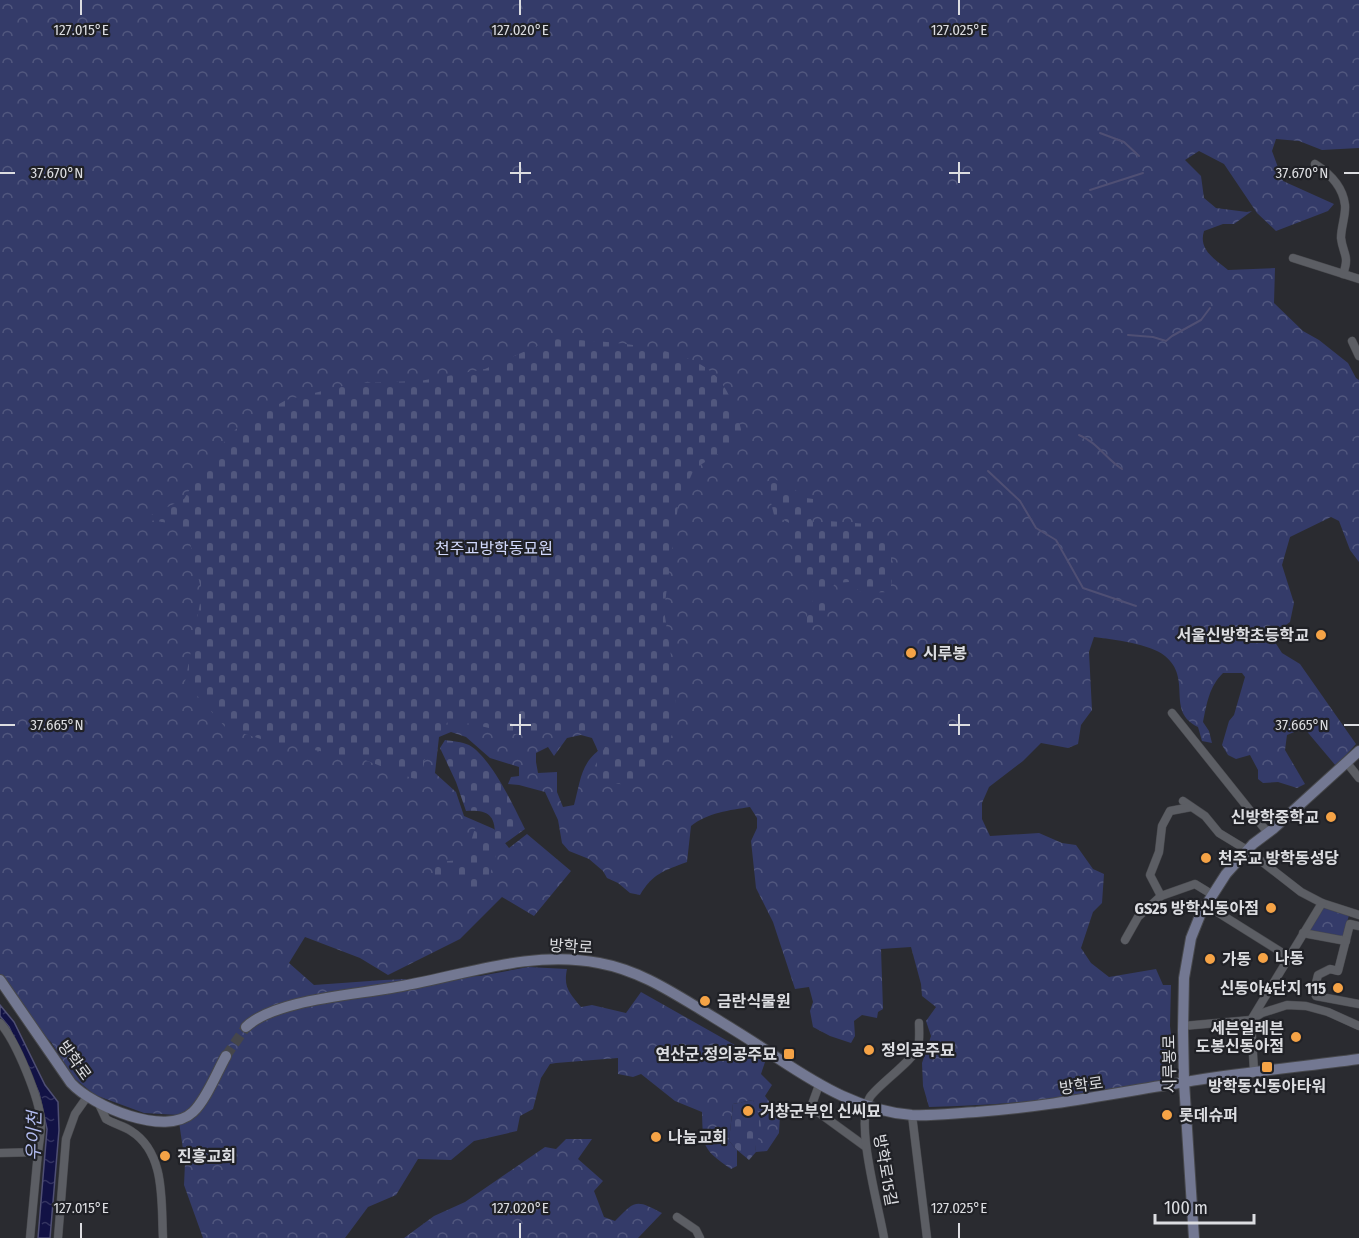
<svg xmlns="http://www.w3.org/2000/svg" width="1359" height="1238" font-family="'Fira Sans Condensed','Noto Sans KR',sans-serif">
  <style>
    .forest { fill: url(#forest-crowns); fill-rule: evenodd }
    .cemetery { fill: url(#cemetery-stones) }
    .water { fill: url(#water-ripples); stroke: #4f4f74; stroke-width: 1.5 }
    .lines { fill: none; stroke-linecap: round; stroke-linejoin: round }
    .stream { stroke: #4f4f74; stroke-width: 2 }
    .secondary-tunnel { stroke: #45464b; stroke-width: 10; stroke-dasharray: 10 5; stroke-linecap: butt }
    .street-casing { stroke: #47484c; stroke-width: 9 }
    .secondary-casing { stroke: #47484c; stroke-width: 12 }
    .street { stroke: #5c5e64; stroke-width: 8 }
    .secondary { stroke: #737892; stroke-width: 10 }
    .ticks { fill: none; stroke: #dcdde1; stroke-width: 2 }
    .poi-dot { fill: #f5a346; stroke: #202126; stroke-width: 2 }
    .labels { text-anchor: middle; stroke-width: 4.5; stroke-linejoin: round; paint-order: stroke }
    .park-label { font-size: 16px; fill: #d3dafe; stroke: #202126 }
    .poi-label { font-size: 16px; font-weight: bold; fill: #dcdde1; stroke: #202126; text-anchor: start }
    .street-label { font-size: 16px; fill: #dcdde1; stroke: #202126 }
    .water-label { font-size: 18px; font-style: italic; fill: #b3bdf1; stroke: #202126 }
    .ticks-label { font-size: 15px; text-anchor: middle; fill: #dcdde1; stroke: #202126; stroke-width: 4.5; stroke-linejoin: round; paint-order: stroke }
  </style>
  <defs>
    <pattern id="forest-crowns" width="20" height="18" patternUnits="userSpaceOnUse" patternTransform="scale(1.5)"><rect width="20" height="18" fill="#343b69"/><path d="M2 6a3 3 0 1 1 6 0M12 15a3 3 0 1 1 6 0" fill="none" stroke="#51577e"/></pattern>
    <pattern id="cemetery-stones" width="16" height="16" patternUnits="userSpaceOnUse" patternTransform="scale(1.5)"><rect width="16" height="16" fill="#343b69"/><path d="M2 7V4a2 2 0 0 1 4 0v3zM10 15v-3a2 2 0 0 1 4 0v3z" fill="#51577e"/></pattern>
    <pattern id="water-ripples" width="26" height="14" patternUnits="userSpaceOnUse" patternTransform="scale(1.5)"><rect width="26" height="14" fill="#121245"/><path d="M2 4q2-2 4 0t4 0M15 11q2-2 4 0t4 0" fill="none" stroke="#343460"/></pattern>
  </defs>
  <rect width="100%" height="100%" fill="#2a2b30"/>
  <g class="forest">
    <path d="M 0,0 L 1359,0 L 1359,148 L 1322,150 L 1299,141 L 1276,139 L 1272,151 L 1283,181 L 1334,204 L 1328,211 L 1276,231 L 1257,213 L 1224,164 L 1199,151 L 1185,160 L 1201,176 L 1204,198 L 1216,208 L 1247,212 L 1252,211 L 1234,224 L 1223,224 L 1204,231 C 1198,250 1215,259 1228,270 L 1275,268 L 1274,303 L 1303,331 L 1319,340 L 1348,363 L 1356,378 L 1359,380 L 1359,562 L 1350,550 L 1339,521 L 1331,517 L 1290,537 L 1282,565 L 1294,603 L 1290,622 L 1271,636 L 1282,653 L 1300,664 L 1356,744 L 1336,766 L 1304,728 L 1287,735 L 1285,750 L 1305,784 L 1297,788 L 1278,782 L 1263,783 L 1258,779 L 1258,770 L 1250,755 L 1236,759 L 1228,755 L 1222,745 L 1229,721 L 1234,715 L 1245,677 L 1242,673 L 1223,673 C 1209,687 1207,703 1203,722 L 1209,731 L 1212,743 L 1202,741 L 1198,727 C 1165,711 1193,679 1165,656 C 1151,644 1112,639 1094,637 L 1089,652 L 1092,710 L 1081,725 L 1078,744 L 1068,748 L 1041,743 L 1023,761 L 989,787 L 982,803 L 982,819 L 990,836 L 1039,833 L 1062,843 L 1076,845 L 1093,869 L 1104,874 L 1102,903 L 1093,912 L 1081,948 L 1091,963 L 1109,977 L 1156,969 L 1163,985 L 1171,985 L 1170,1026 L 1174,1059 L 1164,1068 L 1161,1081 C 1085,1098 1007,1105 929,1107 L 923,1086 L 922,1063 L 931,1036 L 926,1021 L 936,1007 L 922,996 L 921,984 L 911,947 L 881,949 L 883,1009 L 878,1012 L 877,1018 L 862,1015 L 854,1021 L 855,1036 L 851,1043 L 830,1036 L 813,1027 L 810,1011 L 813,1002 L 809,987 L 795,989 L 773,922 L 756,888 L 751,841 L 757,828 L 757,818 L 750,807 C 730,810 707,813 691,826 L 687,862 C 664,871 653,873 640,895 L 630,893 L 618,883 L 607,878 L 603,871 L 589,859 L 569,851 L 562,843 L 558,820 L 545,792 L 519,785 L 508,784 L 511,777 L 519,776 L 519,767 L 490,758 L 466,737 L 451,732 L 439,737 L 435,773 L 456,792 L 464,816 L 494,829 L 509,848 L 527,834 L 571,871 L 534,916 L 502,897 L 460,939 L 388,975 L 360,958 L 305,937 L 289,963 L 314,985 L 384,980 L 480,976 L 528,967 L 567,969 C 563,988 570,993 581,1007 L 592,1005 L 626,1013 L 641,992 L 765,1062 L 761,1074 L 772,1085 L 765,1096 L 780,1116 L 779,1133 L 767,1151 L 756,1152 C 754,1135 760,1117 753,1100 L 733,1104 L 729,1141 L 737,1150 L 737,1166 L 731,1169 C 702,1149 703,1147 702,1112 L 675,1101 L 641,1074 L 633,1077 L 618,1074 L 618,1058 L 556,1063 L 550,1064 L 541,1078 L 533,1109 L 520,1116 L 517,1131 L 474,1141 L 451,1160 L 418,1159 L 396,1195 L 368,1207 L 345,1238 L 203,1238 L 184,1185 L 185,1163 L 178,1115 L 144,1113 L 95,1095 L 74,1078 L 51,1042 L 36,1028 L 0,974 ZM 581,735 L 592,738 L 598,751 C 580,765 580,784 574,805 L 563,807 L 557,792 L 557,772 L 538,773 L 536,762 L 536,753 L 548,747 L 554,756 L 567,738 Z"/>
    <path d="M 1322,907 L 1349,915 L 1343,938 L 1308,931 Z"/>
    <path d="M 566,1139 L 592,1139 L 578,1159 L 603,1181 L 594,1191 L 604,1217 L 615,1221 C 635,1200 636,1199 662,1213 L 638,1238 L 404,1238 L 434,1216 L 465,1202 L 545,1147 L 556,1149 Z"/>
  </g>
  <g class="cemetery">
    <path d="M 553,339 C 597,341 684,343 716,376 C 731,392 739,418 743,438 L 694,469 L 678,506 L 664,610 L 676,689 L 673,732 L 661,762 L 629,786 L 601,780 L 595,766 L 605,747 L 599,730 L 514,734 L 472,724 L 448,721 L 424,761 L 422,782 L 365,760 L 264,740 L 226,728 L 185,682 L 202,593 L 187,530 L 169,523 L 143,519 L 184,499 L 205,464 L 236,429 L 286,400 L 355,383 L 420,381 L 485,369 Z"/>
    <path d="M 774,479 L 790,486 L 806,498 L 820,500 L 809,516 L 817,529 L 828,521 L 867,524 L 881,532 L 894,565 L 890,592 L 862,593 L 849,582 L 835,583 L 825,602 L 827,613 L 822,624 L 807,624 L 806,619 L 815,594 C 810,588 802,582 799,575 C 790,560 792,542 795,526 L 774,515 L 766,482 Z"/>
    <path d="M 445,740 C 452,741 462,742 469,745 C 491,757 514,807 525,829 L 497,849 C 493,869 487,884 474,900 L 466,893 L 466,886 L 456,877 L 435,877 L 433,870 L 437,862 L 461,860 L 467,855 L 475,828 L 482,827 L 495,835 C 495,813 486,810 466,811 L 456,782 L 440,748 Z"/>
    <path d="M 753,1100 C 757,1108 761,1119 761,1129 C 760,1140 755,1138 756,1152 L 749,1160 L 737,1150 L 729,1141 L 733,1104 Z"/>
  </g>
  <path class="water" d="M 0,1005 L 14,1022 L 45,1085 L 58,1102 L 59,1130 L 50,1238 L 38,1238 L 47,1129 L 39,1093 L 9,1027 L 0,1016 Z"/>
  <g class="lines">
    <g class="stream">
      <path d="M 1100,133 L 1124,142 L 1139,156"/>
      <path d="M 1090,190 L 1143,173"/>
      <path d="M 1128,335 L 1153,337 L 1166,341 L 1172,336 L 1201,320 L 1210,308"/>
      <path d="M 1079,435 C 1097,442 1106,459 1122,469"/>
      <path d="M 988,471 L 1020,501 L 1036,528 L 1056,540 L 1083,588 L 1136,606"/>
    </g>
    <path class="secondary-tunnel" d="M 226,1056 L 246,1027"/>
    <g class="street-casing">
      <g id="street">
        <path d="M 1315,164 C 1329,173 1343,187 1345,205 C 1346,215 1341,227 1341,238 C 1343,255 1350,255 1343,274"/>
        <path d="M 1293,258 L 1359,279"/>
        <path d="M 1352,341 L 1359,356"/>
        <path d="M 1172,713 L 1268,833"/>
        <path d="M 1347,763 L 1359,778"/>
        <path d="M 1183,801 L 1205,816 L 1219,833 L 1247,850 L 1301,892 L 1322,903 L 1359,915"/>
        <path d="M 1161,896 L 1150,875 L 1159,852 L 1162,826 L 1170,811 L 1191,807"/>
        <path d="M 1206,905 L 1289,957"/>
        <path d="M 1359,926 L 1350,924 L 1338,971 L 1330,969 L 1318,975 L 1314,991 L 1316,996 L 1359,1004"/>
        <path d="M 1303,933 L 1346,941"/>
        <path d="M 1125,940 L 1138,917 L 1161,896 L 1195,884 L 1213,895"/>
        <path d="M 0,1023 C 16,1041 40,1099 41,1123 C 41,1133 39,1143 38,1152 L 0,1153"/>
        <path d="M 1183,1026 L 1251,1020 L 1262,1013 L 1287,1005 L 1306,1006 L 1328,1012 L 1359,1026"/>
        <path d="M 1254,1071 L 1251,1020 L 1322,903"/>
        <path d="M 819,1085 L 811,1107 L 866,1147"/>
        <path d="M 99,1104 L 106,1119 C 114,1124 124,1126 131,1131 C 166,1153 161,1202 163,1238"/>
        <path d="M 912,1115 L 927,1238"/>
        <path d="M 677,1217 L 696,1230 L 700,1238"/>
        <path d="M 30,1238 L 38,1152"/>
        <path d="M 58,1238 L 66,1139 L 75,1114 L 87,1097"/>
        <path d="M 884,1238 C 879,1207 854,1122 870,1097 C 879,1084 914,1060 918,1047 C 920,1040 919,1030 919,1023"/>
      </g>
    </g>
    <g class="secondary-casing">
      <g id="secondary">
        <path d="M 0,980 L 71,1083 C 92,1106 166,1138 193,1112 C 206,1100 217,1072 226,1056"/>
        <path d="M 246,1027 C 274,1000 353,995 391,988 C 460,977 529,949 599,963 C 637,970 667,989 700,1009 C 726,1025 753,1041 779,1059 C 820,1086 861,1111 912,1115 C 933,1116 955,1113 976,1112 C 1047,1107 1115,1093 1185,1082 C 1243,1072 1301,1067 1359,1059"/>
        <path d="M 1194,1238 L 1184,1082 L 1183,1030 L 1184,978 L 1191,938 L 1201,913 L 1226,874 L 1253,844 L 1273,829 L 1359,751"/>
      </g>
    </g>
    <use href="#street" class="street"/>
    <use href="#secondary" class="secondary"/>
  </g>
  <path class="ticks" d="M 81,0 L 81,15M 520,0 L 520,15M 959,0 L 959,15M 520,162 L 520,183M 959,162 L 959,183M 0,173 L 15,173M 510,173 L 531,173M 949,173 L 970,173M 1344,173 L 1359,173M 520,714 L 520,735M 959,714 L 959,735M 0,725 L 15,725M 510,725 L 531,725M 949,725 L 970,725M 1344,725 L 1359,725M 81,1223 L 81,1238M 520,1223 L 520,1238M 959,1223 L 959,1238"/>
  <g class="poi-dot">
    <circle cx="1321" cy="635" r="6"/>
    <circle cx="911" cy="653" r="6"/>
    <circle cx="1331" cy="817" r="6"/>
    <circle cx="1206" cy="858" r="6"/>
    <circle cx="1271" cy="908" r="6"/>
    <circle cx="1263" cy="958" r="6"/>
    <circle cx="1210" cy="959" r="6"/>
    <circle cx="1338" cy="988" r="6"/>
    <circle cx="705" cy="1001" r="6"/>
    <circle cx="1296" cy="1037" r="6"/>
    <circle cx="869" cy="1050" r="6"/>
    <rect x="783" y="1048" width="12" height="12" rx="3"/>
    <rect x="1261" y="1061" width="12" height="12" rx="3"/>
    <circle cx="748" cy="1111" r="6"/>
    <circle cx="1167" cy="1115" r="6"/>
    <circle cx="656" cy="1137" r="6"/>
    <circle cx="165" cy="1156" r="6"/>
  </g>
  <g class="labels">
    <g class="park-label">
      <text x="494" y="554">천주교방학동묘원</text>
    </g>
    <g class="poi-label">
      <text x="1309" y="641" text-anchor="end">서울신방학초등학교</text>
      <text x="923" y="659">시루봉</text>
      <text x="1319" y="823" text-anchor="end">신방학중학교</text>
      <text x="1218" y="864">천주교 방학동성당</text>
      <text x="1259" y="914" text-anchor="end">GS25 방학신동아점</text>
      <text x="1275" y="964">나동</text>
      <text x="1222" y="965">가동</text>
      <text x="1326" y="994" text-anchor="end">신동아4단지 115</text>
      <text x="717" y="1007">금란식물원</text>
      <text x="1284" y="1034" text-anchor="end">세븐일레븐<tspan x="1284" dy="18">도봉신동아점</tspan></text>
      <text x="881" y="1056">정의공주묘</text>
      <text x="777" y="1060" text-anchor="end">연산군.정의공주묘</text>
      <text x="1267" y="1092" text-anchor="middle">방학동신동아타워</text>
      <text x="760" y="1117">거창군부인 신씨묘</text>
      <text x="1179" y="1121">롯데슈퍼</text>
      <text x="668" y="1143">나눔교회</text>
      <text x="177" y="1162">진흥교회</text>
    </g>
    <g class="street-label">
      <text transform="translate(571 946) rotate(3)" y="6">방학로</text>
      <text transform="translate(75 1060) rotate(54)" y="6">방학로</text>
      <text transform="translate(1169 1064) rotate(-91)" y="6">시루봉로</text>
      <text transform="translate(1081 1085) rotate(-8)" y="6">방학로</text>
      <text transform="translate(886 1170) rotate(80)" y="6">방학로15길</text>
    </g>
    <g class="water-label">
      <text transform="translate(34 1136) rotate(-89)" y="6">우이천</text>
    </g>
  </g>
  <g class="ticks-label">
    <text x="81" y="35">127.015°E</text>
    <text x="520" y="35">127.020°E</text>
    <text x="959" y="35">127.025°E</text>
    <text x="57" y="178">37.670°N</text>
    <text x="1302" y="178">37.670°N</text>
    <text x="57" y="730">37.665°N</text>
    <text x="1302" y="730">37.665°N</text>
    <text x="81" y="1213">127.015°E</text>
    <text x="520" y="1213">127.020°E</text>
    <text x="959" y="1213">127.025°E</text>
  </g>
  <path d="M1155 1214v9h99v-9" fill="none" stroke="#dcdde1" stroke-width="3"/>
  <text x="1164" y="1214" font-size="18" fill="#dcdde1" stroke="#202126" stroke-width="4.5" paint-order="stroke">100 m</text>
</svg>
